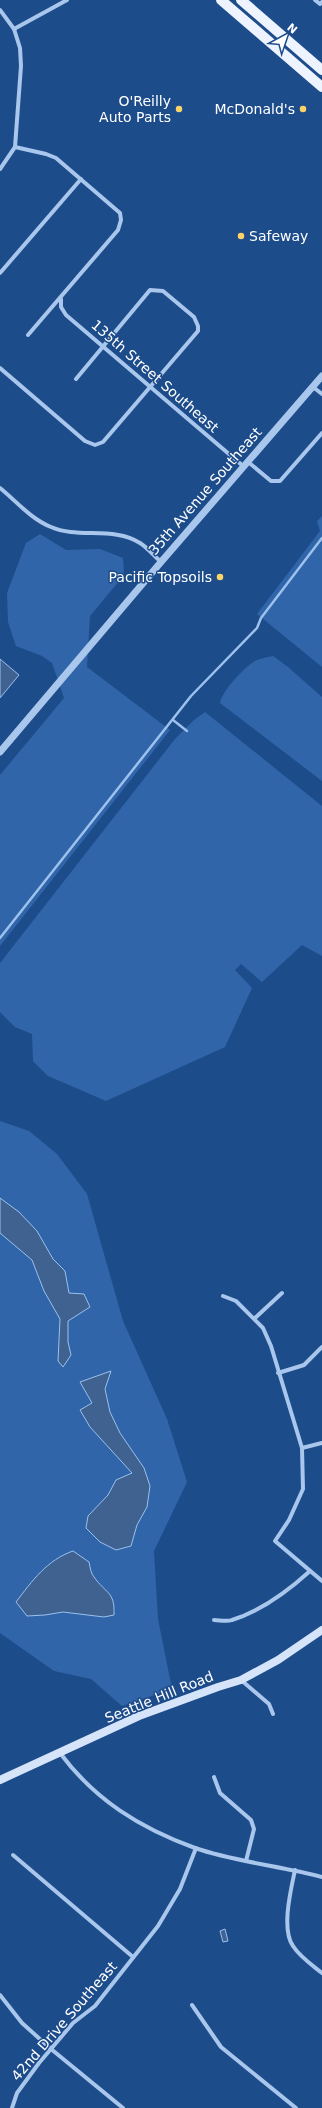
<svg xmlns="http://www.w3.org/2000/svg" width="322" height="2108" font-family="'DejaVu Sans',sans-serif">
  <style>
    .green { fill: #3065a9 }
    .water { fill: #406290; stroke: #9cc1ee }
    .lines { fill: none; stroke-linecap: round; stroke-linejoin: round }
    .stream { stroke: #9cc1ee; stroke-width: 2.5 }
    .minor { stroke: #a9c6ec; stroke-width: 4 }
    .tertiary { stroke: #a9c6ec; stroke-width: 7 }
    .secondary { stroke: #d5e4f9; stroke-width: 8 }
    .primary { stroke: #eef4ff; stroke-width: 10 }
    .poi-dot { fill: #fcd367; stroke: #1d4c8b; stroke-width: 1.5 }
    .labels { text-anchor: middle; stroke-width: 3; stroke-linejoin: round; paint-order: stroke }
    .poi-label { font-size: 14px; fill: #fff; stroke: #1d4c8b; text-anchor: end }
    .street-label { font-size: 14px; fill: #fff; stroke: #1d4c8b }
  </style>
  <rect width="100%" height="100%" fill="#1d4c8b"/>
  <g class="green">
    <path d="M 322,516 L 322,667 L 257,614 L 320,531 L 317,521 Z"/>
    <path d="M 40,534 L 66,550 L 100,549 L 123,558 L 124,575 L 90,616 L 87,667 L 170,730 L 0,946 L 0,775 L 64,698 L 52,663 L 42,656 L 16,646 L 8,622 L 7,593 L 26,543 Z"/>
    <path d="M 273,656 L 288,667 L 322,697 L 322,781 L 220,703 C 222,691 246,665 257,660 C 262,658 268,657 273,656 Z"/>
    <path d="M 205,712 L 322,806 L 322,956 L 302,945 L 262,982 L 241,964 L 235,970 L 252,988 L 225,1047 L 106,1101 L 48,1076 L 33,1061 L 32,1034 L 15,1027 L 0,1012 L 0,963 L 175,739 L 194,720 Z"/>
    <path d="M 0,1121 L 29,1131 L 57,1154 L 87,1194 L 123,1321 L 167,1419 L 187,1482 L 154,1551 L 158,1619 L 172,1689 L 122,1706 L 91,1679 L 54,1671 L 0,1633 Z"/>
  </g>
  <g class="water">
    <path d="M 0,659 L 19,675 L 0,698 Z"/>
    <path d="M 0,1198 L 19,1212 L 37,1231 L 53,1259 L 65,1271 L 69,1293 L 84,1294 L 90,1307 L 68,1321 L 68,1342 L 71,1355 L 63,1367 L 58,1361 L 60,1319 L 44,1291 L 32,1260 L 0,1233 Z"/>
    <path d="M 111,1371 L 105,1389 L 110,1412 L 120,1433 L 144,1468 L 150,1486 L 147,1507 L 137,1525 L 131,1546 L 116,1550 L 100,1542 L 86,1528 L 88,1516 L 108,1495 L 116,1480 L 132,1473 L 90,1427 L 80,1410 L 92,1403 L 80,1382 Z"/>
    <path d="M 73,1551 L 89,1562 C 90,1567 91,1574 94,1577 C 106,1594 115,1591 114,1615 L 104,1617 L 63,1612 L 45,1615 L 27,1616 L 16,1602 C 32,1581 47,1560 73,1551 Z"/>
    <path d="M 225,1929 L 228,1941 L 223,1942 L 220,1931 Z"/>
  </g>
  <g class="lines">
    <g class="stream">
      <path d="M 173,720 L 187,731"/>
      <path d="M 0,938 L 191,696 L 257,628 L 261,618 L 322,538"/>
    </g>
    <g class="minor">
      <path d="M 315,0 L 320,4 L 322,2"/>
      <path d="M 0,10 L 14,29 L 20,48 L 21,66 L 15,147 L 0,169"/>
      <path d="M 14,29 L 67,0"/>
      <path d="M 15,147 L 46,154 L 56,158 L 120,213 L 121,220 L 118,230 L 28,335"/>
      <path d="M 0,273 L 81,179"/>
      <path d="M 61,299 L 61,307 L 66,315 L 243,466"/>
      <path d="M 0,368 L 85,441 L 95,445 L 103,442 L 198,331 L 198,326 L 194,317 L 163,291 L 150,290 L 76,379"/>
      <path d="M 313,387 L 322,394"/>
      <path d="M 247,461 L 271,481 L 280,481 L 322,433"/>
      <path d="M 0,488 C 16,501 31,519 51,527 C 78,539 114,526 140,543 C 148,548 154,556 161,562"/>
      <path d="M 223,1296 L 236,1301 L 263,1328 L 271,1346 L 302,1448 L 303,1489 L 289,1520 L 275,1541 L 322,1581"/>
      <path d="M 255,1318 L 282,1293"/>
      <path d="M 278,1373 L 304,1365 L 322,1347"/>
      <path d="M 302,1448 L 322,1443"/>
      <path d="M 214,1620 C 219,1620 227,1622 232,1620 C 261,1611 288,1591 310,1571"/>
      <path d="M 241,1680 L 269,1704 L 273,1714"/>
      <path d="M 60,1753 C 95,1800 140,1828 195,1848 C 236,1862 280,1866 322,1877"/>
      <path d="M 214,1777 L 220,1793 L 251,1820 L 254,1829 L 246,1861"/>
      <path d="M 13,1855 L 133,1957"/>
      <path d="M 295,1870 C 291,1889 281,1929 293,1946 C 300,1957 312,1965 322,1973"/>
      <path d="M 0,1995 L 22,2023 L 51,2049 L 123,2108"/>
      <path d="M 192,2005 L 221,2047 L 296,2108"/>
      <path d="M 12,2108 L 17,2093 L 39,2063 L 73,2023 L 95,2006 L 158,1926 L 180,1889 L 196,1848"/>
    </g>
    <path class="tertiary" d="M 0,752 L 161,562 L 322,376"/>
    <path class="secondary" d="M 0,1780 L 139,1716 L 218,1687 L 241,1680 L 278,1660 L 322,1630"/>
    <g class="primary">
      <path d="M 221,0 L 322,87"/>
      <path d="M 241,0 L 322,70"/>
    </g>
  </g>
  <g class="poi-dot">
    <circle cx="179" cy="109" r="4"/>
    <circle cx="303" cy="109" r="4"/>
    <circle cx="241" cy="236" r="4"/>
    <circle cx="220" cy="577" r="4"/>
  </g>
  <g class="labels">
    <g class="poi-label">
      <text x="171" y="106">O'Reilly<tspan x="171" dy="16">Auto Parts</tspan></text>
      <text x="295" y="114">McDonald's</text>
      <text x="249" y="241" text-anchor="start">Safeway</text>
      <text x="212" y="582">Pacific Topsoils</text>
    </g>
    <g class="street-label">
      <text transform="translate(155 376) rotate(41)" y="5">135th Street Southeast</text>
      <text transform="translate(205 491) rotate(-49)" y="5">35th Avenue Southeast</text>
      <text transform="translate(159 1697) rotate(-22)" y="5">Seattle Hill Road</text>
      <text transform="translate(64 2021) rotate(-49)" y="5">42nd Drive Southeast</text>
    </g>
  </g>
  <g transform="translate(286 36) rotate(40)" stroke="#1d4c8b" stroke-width="3" paint-order="stroke">
  <path d="M0-3L7 15L0 10L-7 15Z" fill="#ffffff"/>
  <text y="-6" font-size="11" font-weight="bold" text-anchor="middle" fill="#ffffff">N</text>
  </g>
</svg>
